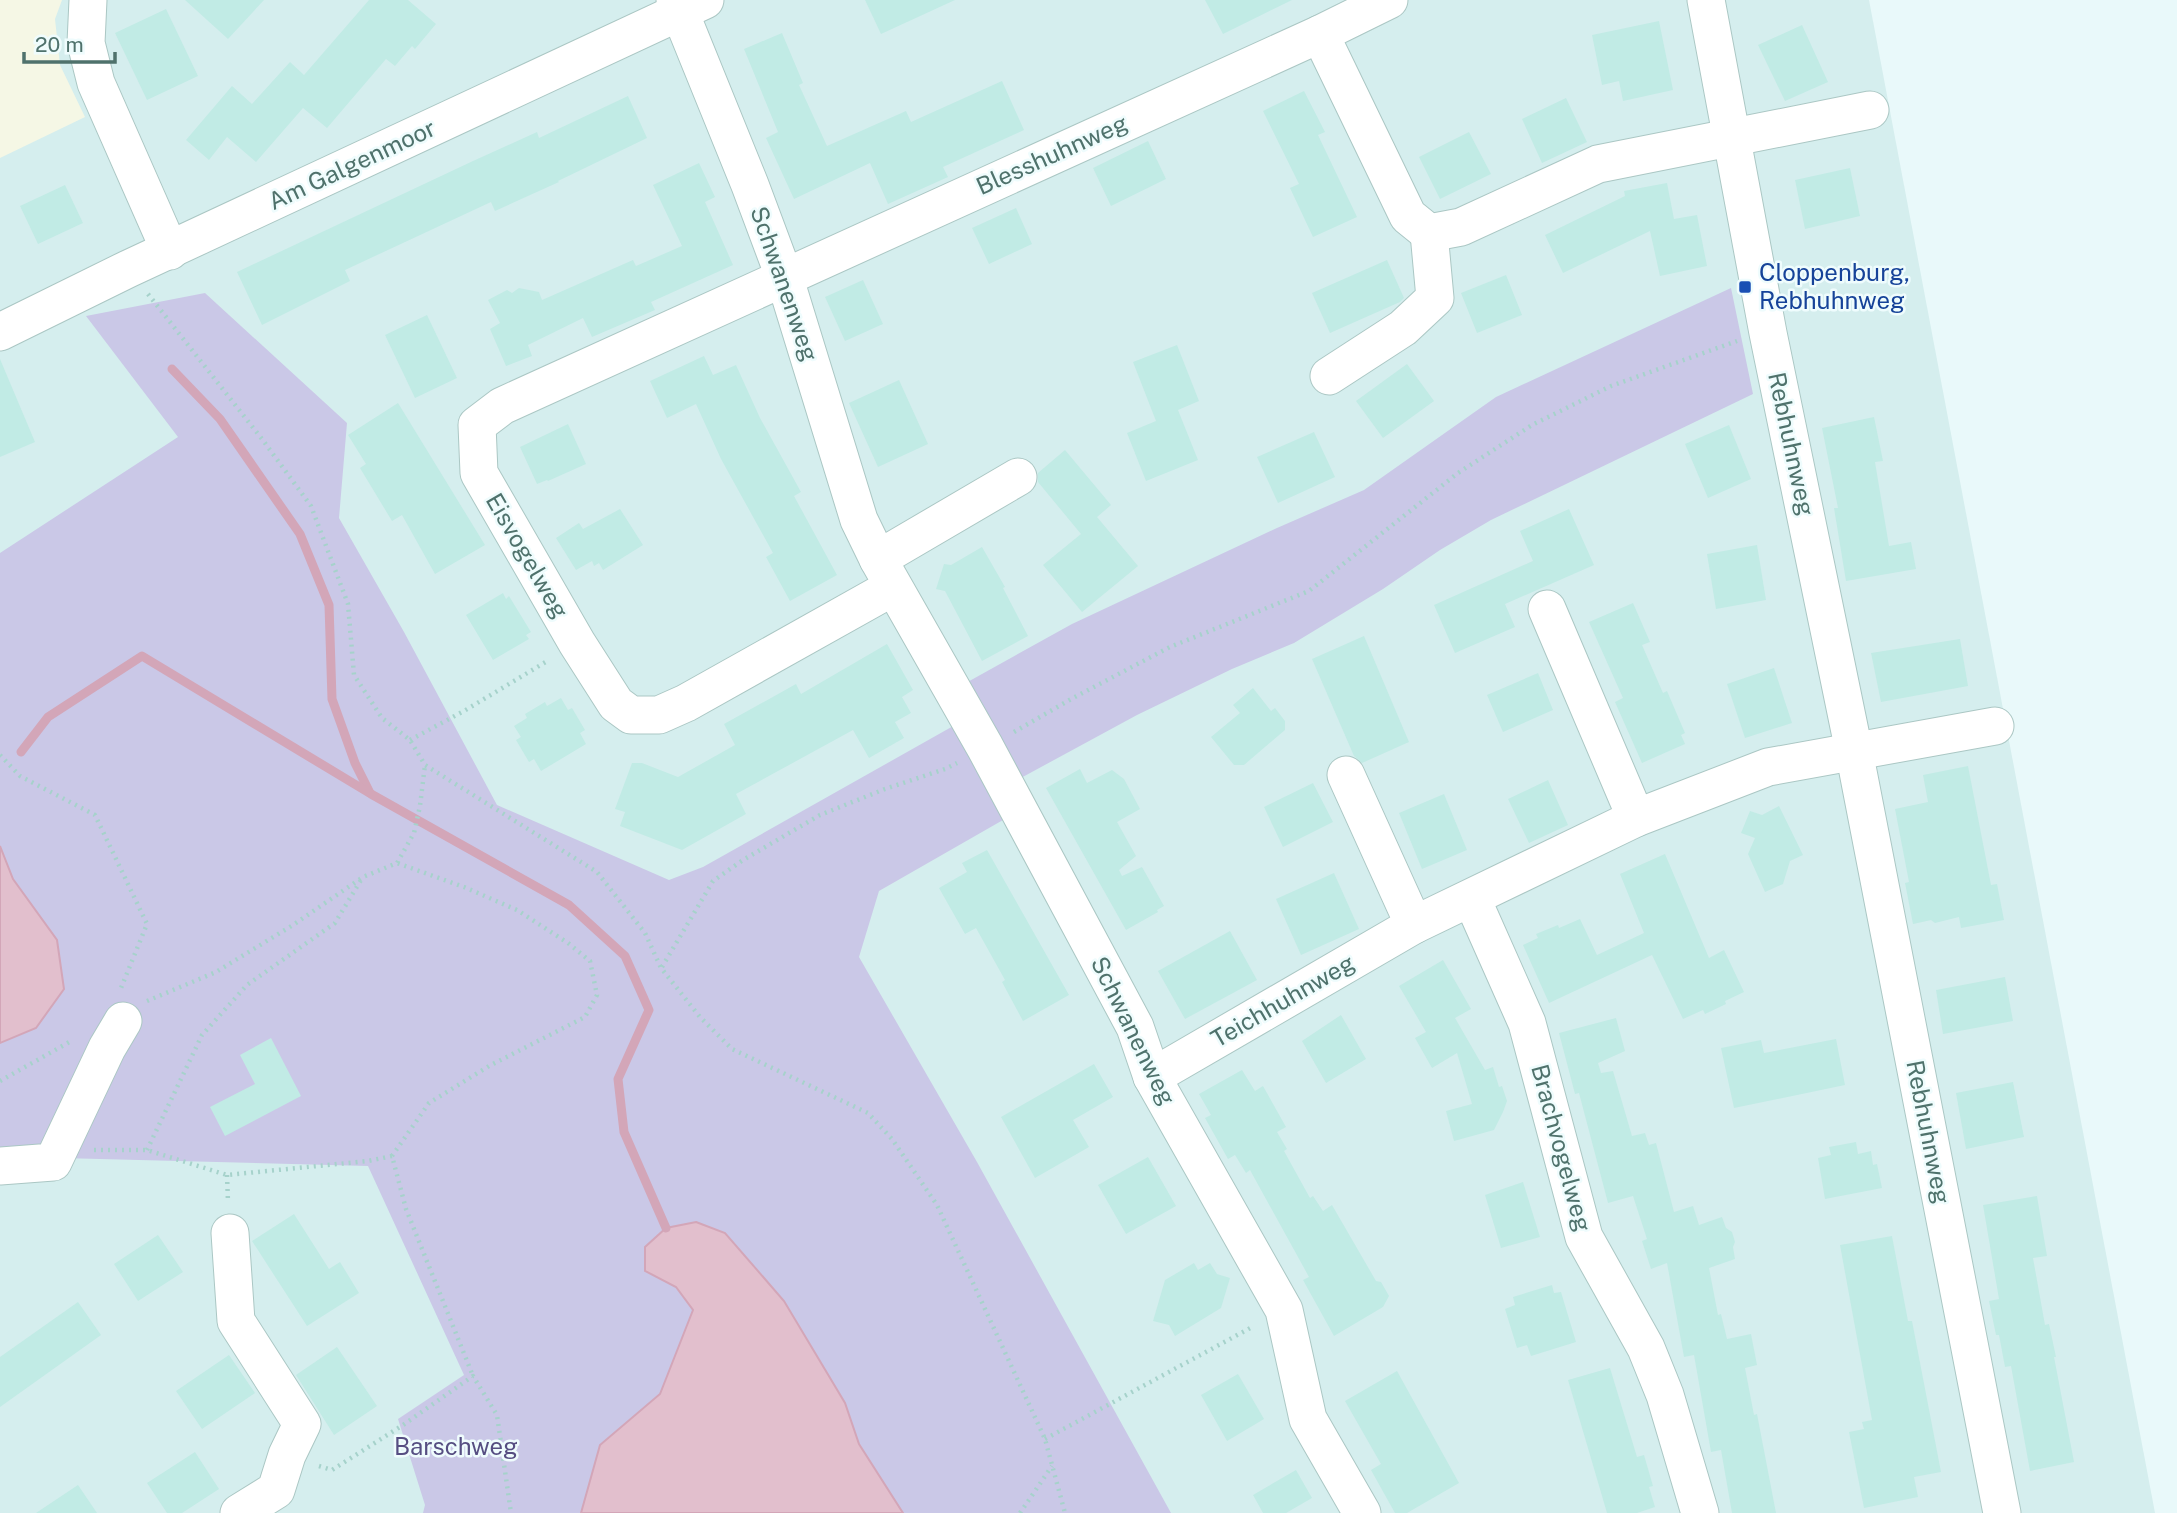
<svg xmlns="http://www.w3.org/2000/svg" width="2177" height="1513" font-family="'Public Sans',sans-serif">
  <style>
    .residential { fill: #d5eeee }
    .education { fill: #f5f7e5 }
    .green { fill: #cac8e7 }
    .water { fill: #e2bfcd; stroke: #d3a6b8; stroke-width: 2 }
    .lines { fill: none; stroke-linecap: round; stroke-linejoin: round }
    .stream { stroke: #d3a6b8; stroke-width: 9 }
    .building { fill: #c1ebe5 }
    .minor-casing { stroke: #abc7c4; stroke-width: 39 }
    .path { stroke: #a6d2cb; stroke-width: 4.5; stroke-dasharray: 2 5; stroke-linecap: butt }
    .minor { stroke: #fff; stroke-width: 37 }
    .transit-dot { fill: #1a4fb4; stroke: #effcfd; stroke-width: 2.5 }
    .labels { text-anchor: middle; stroke-width: 5; stroke-linejoin: round; paint-order: stroke }
    .street-label { font-size: 24px; fill: #4f726c; stroke: #effcfd }
    .transit-label { font-size: 24px; fill: #164399; stroke: #effcfd; text-anchor: start }
    .park-label { font-size: 24px; fill: #564e82; stroke: #effcfd }
  </style>
  <rect width="100%" height="100%" fill="#e9f9fa"/>
  <path class="residential" d="M 0,0 L 1869,0 L 2155,1513 L 0,1513 Z"/>
  <path class="education" d="M 0,0 L 62,0 L 55,19 L 60,65 L 85,117 L 0,158 Z"/>
  <g class="green">
    <path d="M 1731,288 L 1753,394 L 1491,520 L 1440,550 L 1383,589 L 1294,643 L 1232,669 L 1137,715 L 1019,779 L 964,684 L 1072,624 L 1277,528 L 1364,490 L 1496,397 Z"/>
    <path d="M 205,293 L 347,423 L 339,518 L 404,632 L 497,805 L 669,880 L 703,867 L 955,725 L 1003,820 L 879,891 L 859,957 L 977,1162 L 1171,1513 L 423,1513 L 425,1505 L 398,1419 L 464,1375 L 368,1166 L 61,1158 L 0,1163 L 0,1043 L 36,1028 L 57,940 L 13,879 L 0,846 L 0,553 L 178,437 L 86,316 Z"/>
  </g>
  <g class="water">
    <path d="M 0,846 L 13,879 L 57,940 L 64,989 L 36,1028 L 0,1043 Z"/>
    <path d="M 696,1222 L 725,1233 L 784,1301 L 845,1403 L 859,1444 L 903,1513 L 581,1513 L 600,1445 L 660,1394 L 693,1310 L 676,1287 L 645,1271 L 645,1247 L 666,1228 Z"/>
  </g>
  <g class="lines">
    <g class="stream">
      <path d="M 172,369 L 220,419 L 300,534 L 329,605 L 332,699 L 355,763 L 370,793"/>
      <path d="M 21,752 L 48,717 L 142,656 L 371,794 L 569,905 L 625,956 L 649,1010 L 618,1079 L 624,1132 L 666,1228"/>
    </g>
  </g>
  <g class="building">
    <path d="M 185,0 L 264,0 L 228,39 Z"/>
    <path d="M 369,0 L 408,0 L 436,24 L 415,49 L 412,46 L 395,66 L 386,59 L 327,128 L 303,108 L 256,162 L 227,137 L 209,160 L 186,140 L 232,86 L 252,104 L 290,62 L 304,75 Z"/>
    <path d="M 865,0 L 955,0 L 881,34 Z"/>
    <path d="M 1205,0 L 1292,0 L 1223,34 Z"/>
    <path d="M 166,9 L 198,76 L 147,100 L 115,33 Z"/>
    <path d="M 1659,21 L 1673,90 L 1623,101 L 1619,81 L 1602,85 L 1592,35 Z"/>
    <path d="M 1802,25 L 1828,82 L 1785,101 L 1758,45 Z"/>
    <path d="M 782,33 L 803,83 L 799,85 L 827,146 L 906,111 L 911,122 L 1002,81 L 1024,130 L 943,167 L 948,177 L 888,204 L 870,163 L 794,199 L 766,138 L 778,132 L 744,49 Z"/>
    <path d="M 1304,91 L 1325,132 L 1318,135 L 1357,217 L 1313,237 L 1290,188 L 1299,184 L 1263,111 Z"/>
    <path d="M 628,96 L 647,138 L 558,181 L 559,182 L 495,211 L 491,202 L 345,270 L 350,281 L 262,325 L 237,272 L 473,161 L 537,132 L 539,138 Z"/>
    <path d="M 1566,98 L 1587,142 L 1542,163 L 1522,119 Z"/>
    <path d="M 1469,132 L 1491,174 L 1440,199 L 1419,157 Z"/>
    <path d="M 1148,141 L 1166,179 L 1111,206 L 1093,168 Z"/>
    <path d="M 699,163 L 715,197 L 705,202 L 733,265 L 651,302 L 655,310 L 592,337 L 583,318 L 528,345 L 532,356 L 506,366 L 490,329 L 500,323 L 488,300 L 507,290 L 512,293 L 519,288 L 539,292 L 542,300 L 633,260 L 636,266 L 682,246 L 653,185 Z"/>
    <path d="M 1850,168 L 1860,216 L 1805,229 L 1795,180 Z"/>
    <path d="M 1667,183 L 1674,219 L 1697,215 L 1707,266 L 1660,276 L 1650,231 L 1563,273 L 1545,235 L 1625,196 L 1624,191 Z"/>
    <path d="M 65,185 L 83,223 L 38,244 L 20,206 Z"/>
    <path d="M 1016,208 L 1032,244 L 989,264 L 972,228 Z"/>
    <path d="M 1387,260 L 1404,298 L 1400,302 L 1330,333 L 1312,293 Z"/>
    <path d="M 1506,275 L 1522,315 L 1477,333 L 1461,293 Z"/>
    <path d="M 863,280 L 883,324 L 845,341 L 825,297 Z"/>
    <path d="M 427,315 L 457,378 L 415,398 L 385,335 Z"/>
    <path d="M 1177,345 L 1199,401 L 1178,410 L 1198,460 L 1146,481 L 1127,433 L 1156,421 L 1133,362 Z"/>
    <path d="M 704,356 L 713,375 L 736,365 L 760,418 L 801,492 L 794,496 L 837,575 L 790,601 L 766,557 L 773,553 L 721,459 L 696,404 L 667,418 L 650,381 Z"/>
    <path d="M 0,359 L 35,442 L 0,457 Z"/>
    <path d="M 1407,364 L 1434,401 L 1383,438 L 1356,401 Z"/>
    <path d="M 899,380 L 928,444 L 878,467 L 849,403 Z"/>
    <path d="M 398,403 L 485,545 L 435,574 L 402,515 L 392,521 L 360,468 L 366,464 L 348,435 Z"/>
    <path d="M 1874,417 L 1883,461 L 1875,462 L 1889,546 L 1911,542 L 1916,569 L 1846,581 L 1834,508 L 1838,508 L 1822,428 Z"/>
    <path d="M 568,424 L 586,464 L 548,481 L 547,480 L 537,484 L 520,447 Z"/>
    <path d="M 1729,425 L 1751,479 L 1708,498 L 1685,444 Z"/>
    <path d="M 1314,432 L 1335,477 L 1278,503 L 1257,457 Z"/>
    <path d="M 1065,450 L 1111,505 L 1097,517 L 1138,566 L 1082,612 L 1043,565 L 1081,534 L 1038,482 L 1038,473 Z"/>
    <path d="M 620,509 L 643,545 L 603,570 L 599,563 L 594,566 L 592,561 L 576,570 L 556,538 L 579,523 L 583,529 Z"/>
    <path d="M 1569,509 L 1594,565 L 1505,604 L 1515,627 L 1455,653 L 1434,605 L 1533,561 L 1520,531 Z"/>
    <path d="M 1757,545 L 1766,600 L 1716,609 L 1707,554 Z"/>
    <path d="M 982,547 L 1005,587 L 1003,588 L 1028,636 L 982,661 L 945,591 L 936,589 L 944,564 L 951,565 Z"/>
    <path d="M 503,593 L 506,599 L 509,596 L 531,632 L 526,635 L 529,639 L 493,660 L 466,615 Z"/>
    <path d="M 1633,603 L 1650,642 L 1642,645 L 1663,693 L 1667,691 L 1685,733 L 1681,735 L 1685,744 L 1642,763 L 1615,702 L 1623,698 L 1589,622 Z"/>
    <path d="M 1364,636 L 1409,742 L 1362,763 L 1354,756 L 1312,659 Z"/>
    <path d="M 1960,639 L 1968,686 L 1881,702 L 1871,653 Z"/>
    <path d="M 887,644 L 913,690 L 902,697 L 911,713 L 895,722 L 904,738 L 869,758 L 853,730 L 736,794 L 746,814 L 682,850 L 620,826 L 625,812 L 615,809 L 632,763 L 642,763 L 678,777 L 735,745 L 724,724 L 796,684 L 801,694 Z"/>
    <path d="M 1774,668 L 1792,723 L 1745,738 L 1727,684 Z"/>
    <path d="M 1538,673 L 1553,710 L 1503,732 L 1487,695 Z"/>
    <path d="M 1253,688 L 1271,711 L 1275,708 L 1285,721 L 1285,730 L 1244,765 L 1234,765 L 1211,737 L 1240,713 L 1233,705 Z"/>
    <path d="M 561,698 L 568,710 L 572,708 L 585,730 L 580,733 L 586,744 L 541,771 L 534,759 L 529,762 L 516,740 L 521,737 L 514,726 L 527,718 L 525,714 L 545,702 L 547,706 Z"/>
    <path d="M 1968,766 L 1991,885 L 1997,884 L 2004,920 L 1961,928 L 1959,917 L 1935,923 L 1931,920 L 1913,924 L 1905,883 L 1909,882 L 1895,809 L 1928,802 L 1923,775 Z"/>
    <path d="M 1080,769 L 1087,783 L 1112,770 L 1124,779 L 1140,809 L 1117,822 L 1136,856 L 1119,870 L 1122,876 L 1142,867 L 1164,906 L 1157,910 L 1158,912 L 1126,930 L 1046,788 Z"/>
    <path d="M 1548,780 L 1568,825 L 1529,843 L 1508,799 Z"/>
    <path d="M 1313,783 L 1333,822 L 1283,847 L 1264,807 Z"/>
    <path d="M 1444,794 L 1467,850 L 1422,869 L 1399,813 Z"/>
    <path d="M 1779,806 L 1803,855 L 1790,861 L 1783,884 L 1765,892 L 1748,854 L 1755,838 L 1741,833 L 1750,811 L 1762,815 Z"/>
    <path d="M 987,850 L 1069,995 L 1023,1021 L 1002,982 L 1005,980 L 976,928 L 965,934 L 939,888 L 967,872 L 962,863 Z"/>
    <path d="M 1665,854 L 1709,958 L 1724,950 L 1744,992 L 1725,1001 L 1726,1004 L 1705,1014 L 1703,1010 L 1683,1019 L 1652,955 L 1549,1003 L 1523,945 L 1538,938 L 1536,934 L 1558,925 L 1559,928 L 1580,919 L 1597,955 L 1644,933 L 1620,874 Z"/>
    <path d="M 1334,873 L 1359,929 L 1301,955 L 1276,899 Z"/>
    <path d="M 1230,931 L 1257,980 L 1185,1019 L 1158,971 Z"/>
    <path d="M 1443,960 L 1471,1009 L 1455,1018 L 1485,1070 L 1493,1067 L 1499,1087 L 1502,1086 L 1507,1101 L 1503,1112 L 1494,1130 L 1454,1141 L 1446,1111 L 1472,1104 L 1457,1053 L 1432,1068 L 1415,1038 L 1426,1032 L 1399,986 Z"/>
    <path d="M 2005,977 L 2013,1021 L 1943,1034 L 1936,990 Z"/>
    <path d="M 1341,1015 L 1366,1059 L 1326,1083 L 1302,1041 Z"/>
    <path d="M 1616,1018 L 1625,1051 L 1598,1063 L 1601,1073 L 1613,1071 L 1632,1136 L 1645,1133 L 1649,1145 L 1656,1143 L 1674,1212 L 1693,1206 L 1699,1225 L 1722,1217 L 1726,1228 L 1732,1232 L 1735,1242 L 1733,1247 L 1735,1259 L 1709,1268 L 1718,1315 L 1721,1314 L 1727,1339 L 1751,1334 L 1757,1365 L 1745,1368 L 1754,1415 L 1757,1414 L 1776,1513 L 1732,1513 L 1721,1450 L 1711,1452 L 1694,1355 L 1684,1357 L 1667,1263 L 1651,1269 L 1642,1241 L 1647,1239 L 1633,1196 L 1608,1203 L 1579,1093 L 1575,1094 L 1559,1033 Z"/>
    <path d="M 271,1038 L 301,1096 L 225,1136 L 210,1107 L 255,1084 L 240,1055 Z"/>
    <path d="M 1836,1039 L 1845,1085 L 1734,1108 L 1721,1048 L 1761,1040 L 1764,1053 Z"/>
    <path d="M 1094,1064 L 1113,1097 L 1073,1120 L 1089,1147 L 1035,1178 L 1001,1117 Z"/>
    <path d="M 1242,1070 L 1255,1091 L 1263,1086 L 1286,1127 L 1277,1132 L 1287,1149 L 1284,1151 L 1310,1198 L 1313,1196 L 1323,1211 L 1332,1205 L 1376,1281 L 1381,1282 L 1389,1296 L 1383,1307 L 1334,1336 L 1303,1280 L 1309,1277 L 1250,1170 L 1246,1173 L 1235,1155 L 1228,1159 L 1205,1118 L 1211,1115 L 1199,1094 Z"/>
    <path d="M 2013,1082 L 2024,1137 L 1966,1149 L 1956,1093 Z"/>
    <path d="M 1856,1142 L 1858,1154 L 1871,1151 L 1873,1165 L 1877,1164 L 1882,1188 L 1825,1199 L 1818,1158 L 1831,1155 L 1829,1147 Z"/>
    <path d="M 1148,1157 L 1176,1206 L 1126,1234 L 1098,1185 Z"/>
    <path d="M 1523,1182 L 1540,1237 L 1501,1248 L 1485,1195 Z"/>
    <path d="M 2037,1196 L 2047,1256 L 2033,1258 L 2045,1325 L 2049,1324 L 2056,1357 L 2054,1357 L 2074,1462 L 2030,1471 L 2011,1366 L 2005,1367 L 1999,1335 L 1996,1335 L 1989,1301 L 1999,1299 L 1983,1205 Z"/>
    <path d="M 294,1214 L 329,1269 L 340,1262 L 359,1293 L 307,1326 L 252,1241 Z"/>
    <path d="M 158,1235 L 183,1272 L 138,1301 L 114,1264 Z"/>
    <path d="M 1892,1236 L 1908,1321 L 1912,1321 L 1941,1472 L 1914,1477 L 1918,1497 L 1864,1508 L 1849,1432 L 1864,1429 L 1862,1422 L 1872,1420 L 1840,1245 Z"/>
    <path d="M 1194,1263 L 1198,1270 L 1210,1263 L 1217,1274 L 1230,1278 L 1221,1308 L 1175,1336 L 1169,1325 L 1153,1321 L 1165,1280 Z"/>
    <path d="M 1552,1285 L 1554,1293 L 1561,1292 L 1576,1342 L 1531,1356 L 1527,1345 L 1517,1348 L 1505,1309 L 1515,1305 L 1513,1297 Z"/>
    <path d="M 78,1302 L 101,1335 L 0,1407 L 0,1357 Z"/>
    <path d="M 337,1347 L 377,1406 L 334,1435 L 296,1375 Z"/>
    <path d="M 229,1355 L 255,1393 L 202,1429 L 176,1391 Z"/>
    <path d="M 1610,1368 L 1637,1457 L 1644,1455 L 1653,1486 L 1649,1487 L 1655,1507 L 1637,1513 L 1607,1513 L 1568,1380 Z"/>
    <path d="M 1397,1371 L 1459,1483 L 1407,1513 L 1395,1513 L 1371,1470 L 1381,1464 L 1345,1401 Z"/>
    <path d="M 1238,1374 L 1264,1419 L 1227,1441 L 1201,1395 Z"/>
    <path d="M 195,1452 L 219,1489 L 182,1513 L 167,1513 L 147,1483 Z"/>
    <path d="M 1296,1470 L 1312,1498 L 1286,1513 L 1263,1513 L 1253,1495 Z"/>
    <path d="M 78,1485 L 97,1513 L 36,1513 Z"/>
  </g>
  <g class="lines">
    <g class="minor-casing">
      <g id="minor">
        <path d="M 88,0 L 86,43 L 96,83 L 170,251"/>
        <path d="M 675,0 L 750,185 L 784,276 L 859,520 L 878,559 L 985,747 L 1135,1027 L 1152,1077 L 1284,1310 L 1308,1419 L 1362,1513"/>
        <path d="M 1706,0 L 1768,333 L 1854,751 L 2002,1513"/>
        <path d="M 1320,34 L 1389,0"/>
        <path d="M 0,332 L 128,269 L 705,0"/>
        <path d="M 1329,376 L 1403,328 L 1435,298 L 1429,233"/>
        <path d="M 878,559 L 1018,477"/>
        <path d="M 893,587 L 686,703 L 659,715 L 631,715 L 616,704 L 577,643 L 479,473 L 477,425 L 502,406 L 1320,34 L 1408,216 L 1429,233 L 1461,227 L 1598,164 L 1870,110"/>
        <path d="M 1547,609 L 1636,818"/>
        <path d="M 1346,775 L 1414,925"/>
        <path d="M 1472,899 L 1527,1023 L 1584,1237 L 1646,1348 L 1665,1395 L 1700,1513"/>
        <path d="M 1152,1077 L 1414,925 L 1636,818 L 1768,767 L 1995,726"/>
        <path d="M 0,1166 L 53,1162 L 107,1048 L 123,1021"/>
        <path d="M 230,1233 L 236,1321 L 302,1424 L 287,1455 L 276,1490 L 239,1513"/>
      </g>
    </g>
    <g class="path">
      <path d="M 148,294 L 262,439 L 311,506 L 348,604 L 354,675 L 382,718 L 410,740 L 425,765 L 597,872 L 645,933 L 661,968 L 700,1017 L 732,1049 L 868,1113 L 892,1139 L 937,1205 L 1045,1439 L 1065,1513"/>
      <path d="M 1014,732 L 1073,698 L 1170,647 L 1309,591 L 1458,473 L 1532,425 L 1611,386 L 1737,341"/>
      <path d="M 410,740 L 464,711 L 549,660"/>
      <path d="M 0,755 L 20,776 L 95,815 L 147,924 L 121,988"/>
      <path d="M 662,967 L 713,881 L 743,860 L 820,815 L 885,789 L 945,769 L 957,763"/>
      <path d="M 147,1001 L 216,972 L 293,925 L 363,877 L 397,863 L 414,833 L 420,806 L 425,765"/>
      <path d="M 0,1081 L 73,1040"/>
      <path d="M 94,1150 L 147,1150 L 227,1175 L 368,1161 L 392,1156 L 406,1209 L 473,1376"/>
      <path d="M 147,1150 L 202,1035 L 247,985 L 335,923 L 361,880"/>
      <path d="M 392,1156 L 429,1103 L 489,1066 L 585,1017 L 597,995 L 590,961 L 568,943 L 517,910 L 464,887 L 397,863"/>
      <path d="M 227,1175 L 228,1202"/>
      <path d="M 1045,1439 L 1254,1326"/>
      <path d="M 319,1466 L 332,1470 L 403,1425 L 473,1376 L 497,1415 L 511,1513"/>
      <path d="M 1020,1513 L 1052,1466"/>
    </g>
    <use href="#minor" class="minor"/>
  </g>
  <rect class="transit-dot" x="1738" y="280" width="14" height="14" rx="3.5"/>
  <g class="labels">
    <g class="street-label">
      <text transform="translate(1052 155) rotate(-24)" y="8">Blesshuhnweg</text>
      <text transform="translate(352 165) rotate(-25)" y="8">Am Galgenmoor</text>
      <text transform="translate(784 284) rotate(71)" y="8">Schwanenweg</text>
      <text transform="translate(1791 444) rotate(78)" y="8">Rebhuhnweg</text>
      <text transform="translate(527 556) rotate(60)" y="8">Eisvogelweg</text>
      <text transform="translate(1283 1001) rotate(-30)" y="8">Teichhuhnweg</text>
      <text transform="translate(1133 1031) rotate(64)" y="8">Schwanenweg</text>
      <text transform="translate(1928 1132) rotate(79)" y="8">Rebhuhnweg</text>
      <text transform="translate(1561 1148) rotate(75)" y="8">Brachvogelweg</text>
    </g>
    <g class="transit-label">
      <text x="1759" y="281">Cloppenburg,<tspan x="1759" dy="28">Rebhuhnweg</tspan></text>
    </g>
    <g class="park-label">
      <text x="456" y="1455">Barschweg</text>
    </g>
  </g>
  <path d="M24 52v10h91v-10" fill="none" stroke="#4f726c" stroke-width="3.5"/>
  <text x="35" y="52" font-size="21" fill="#4f726c" stroke="#effcfd" stroke-width="5" paint-order="stroke">20 m</text>
</svg>
